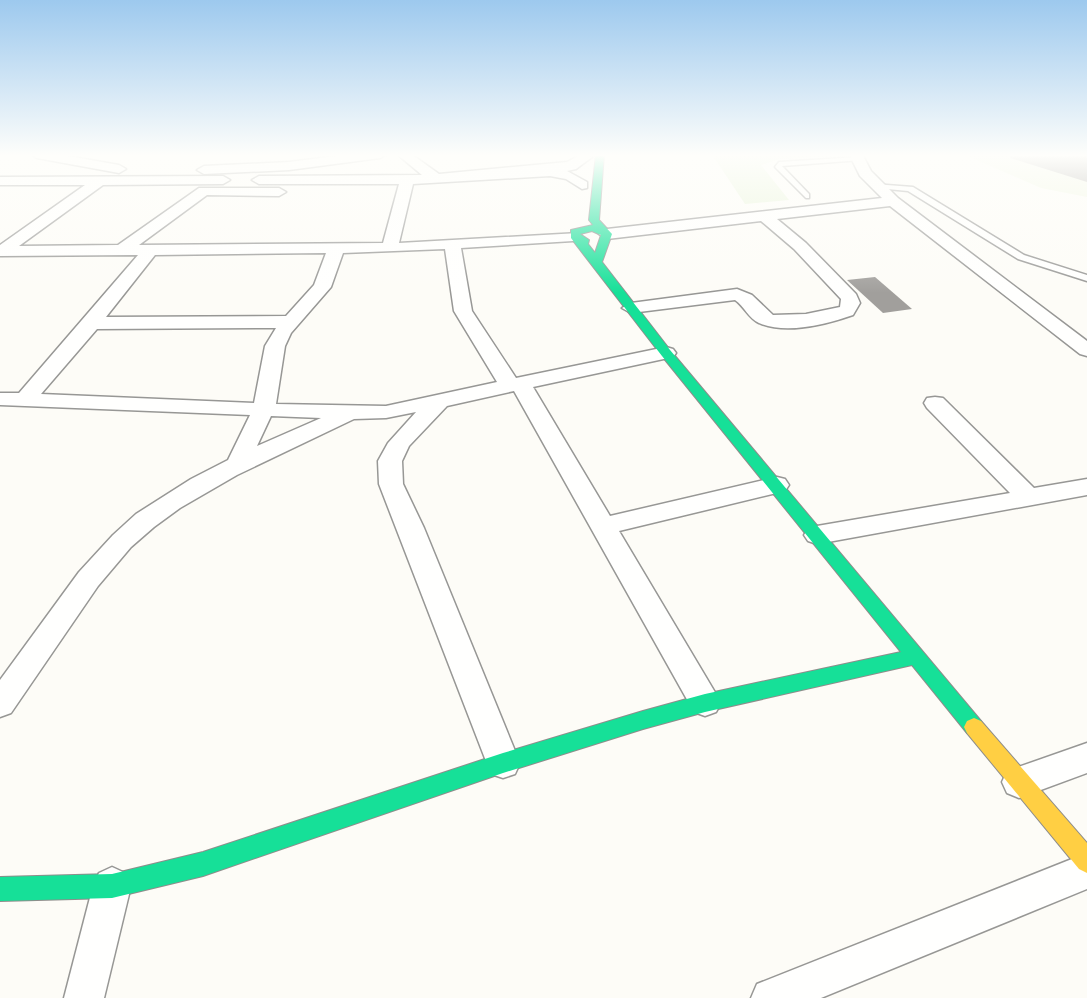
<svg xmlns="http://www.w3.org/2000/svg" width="1087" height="998" font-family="'Zilla Slab',serif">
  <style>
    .green { fill: #e7f3d7 }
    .pitch { fill: #f0f6e1 }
    .building { fill: #a19f9c }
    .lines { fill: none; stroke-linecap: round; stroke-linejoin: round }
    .lane-casing { stroke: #979795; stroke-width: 3 }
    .street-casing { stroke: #979795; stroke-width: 3 }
    .fast-casing { stroke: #8e8d8b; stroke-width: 2 }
    .slow-casing { stroke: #8e8d8b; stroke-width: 2 }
    .lane { fill: #fffffe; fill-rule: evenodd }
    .street { fill: #fffffe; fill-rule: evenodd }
    .fast { fill: #16e098; fill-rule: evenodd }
    .slow { fill: #ffcf43; fill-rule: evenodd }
  </style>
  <rect width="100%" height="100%" fill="#fdfcf7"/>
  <path class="green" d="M 784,154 L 844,154 L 839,156 L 780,159 L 761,165 L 789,200 L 745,204 L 713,156 Z"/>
  <path class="pitch" d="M 963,154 L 1087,154 L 1087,197 L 1041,188 Z"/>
  <g class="building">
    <path d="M 1011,154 L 1087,154 L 1087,182 L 1010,158 Z"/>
    <path d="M 875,277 L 912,309 L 883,313 L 847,280 Z"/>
  </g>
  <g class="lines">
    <g class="lane-casing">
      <g id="lane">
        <path d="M 33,154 L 40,154 L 37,156 Z"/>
        <path d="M 859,157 L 862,159 L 861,160 L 782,166 L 809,194 L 809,198 L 806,198 L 775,167 L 779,162 Z"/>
        <path d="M 874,184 L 913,187 L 1024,255 L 1087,275 L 1087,281 L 1018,259 L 908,191 L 877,188 L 873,186 Z"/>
      </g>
    </g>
    <g class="street-casing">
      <g id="street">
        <path d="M 30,154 L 57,154 L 119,165 L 126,169 L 119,173 L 37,158 Z"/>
        <path d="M 352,154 L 387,154 L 380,158 L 289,170 L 204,174 L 197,170 L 204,166 L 289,162 Z"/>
        <path d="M 397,154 L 411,154 L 439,174 L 567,162 L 582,154 L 592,157 L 576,169 L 567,171 L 587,182 L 587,188 L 582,189 L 566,179 L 550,176 L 413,184 L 399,243 L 579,233 L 581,236 L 579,239 L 573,241 L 461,248 L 472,311 L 516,378 L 666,347 L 673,349 L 676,353 L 673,357 L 533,387 L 610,516 L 777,477 L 785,479 L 789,485 L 785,491 L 619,531 L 716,694 L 721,703 L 716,712 L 705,716 L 694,712 L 514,391 L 447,406 L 409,446 L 402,461 L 403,484 L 424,528 L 520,763 L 515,774 L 503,778 L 491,774 L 379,484 L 378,461 L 388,443 L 416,412 L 386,418 L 354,419 L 237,475 L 180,508 L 154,527 L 131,547 L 98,586 L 11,713 L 0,717 L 0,680 L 79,572 L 113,535 L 136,514 L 191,479 L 228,460 L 250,415 L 0,405 L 0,393 L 19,393 L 138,255 L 0,256 L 0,245 L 85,185 L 0,185 L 0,177 L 223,176 L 230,180 L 223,184 L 103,185 L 19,246 L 118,245 L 199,188 L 279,188 L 286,192 L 279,196 L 207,195 L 139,245 L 383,243 L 399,184 L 259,184 L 252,180 L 259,176 L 422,175 ZM 445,249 L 454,311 L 497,382 L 386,406 L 276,404 L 285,346 L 291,333 L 331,287 L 343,253 ZM 326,253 L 314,285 L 286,316 L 106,317 L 155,255 ZM 276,328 L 265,346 L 254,403 L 41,394 L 97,329 ZM 271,416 L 321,418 L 257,446 Z"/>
        <path d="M 849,154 L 862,154 L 871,171 L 898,198 L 1087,341 L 1087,356 L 1080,354 L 890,206 L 777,219 L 806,243 L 856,294 L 860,303 L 853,315 C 827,324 786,335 759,323 C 749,319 744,306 735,300 L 631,313 L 622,308 L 631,303 L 737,289 L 752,295 L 773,315 L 806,314 L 840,307 L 841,299 L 794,249 L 761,221 L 607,239 L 599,234 L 607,229 L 882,198 L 860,176 Z"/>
        <path d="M 935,397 L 943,398 L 1034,488 L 1087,479 L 1087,495 L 817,544 L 808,541 L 804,535 L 808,529 L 817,526 L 1010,493 L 927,408 L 924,403 L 927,398 Z"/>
        <path d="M 1087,743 L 1087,773 L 1019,798 L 1007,793 L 1002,782 L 1007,771 Z"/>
        <path d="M 1087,853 L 1087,889 L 821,998 L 751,998 L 757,984 Z"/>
        <path d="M 112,867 L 125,873 L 131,886 L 104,998 L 64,998 L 93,886 L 99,873 Z"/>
      </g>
    </g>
    <g class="fast-casing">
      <path id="fast" d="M 596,154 L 604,154 L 599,220 L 612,234 L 602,262 L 670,350 L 981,721 L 984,727 L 981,733 L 974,736 L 967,733 L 912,665 L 705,712 L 643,729 L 503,773 L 203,876 L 112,898 L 0,901 L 0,877 L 112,874 L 203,852 L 503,753 L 643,711 L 705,694 L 901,652 L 662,356 L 571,238 L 571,230 L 593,225 L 589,220 ZM 592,231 L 601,235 L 595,253 L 588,244 L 589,240 L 580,234 Z"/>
    </g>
    <g class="slow-casing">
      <path id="slow" d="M 974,718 L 981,721 L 1087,843 L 1087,873 L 1079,869 L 967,733 L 964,727 L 967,721 Z"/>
    </g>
    <use href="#lane" class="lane"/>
    <use href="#street" class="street"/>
    <use href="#fast" class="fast"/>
    <use href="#slow" class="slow"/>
  </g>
  <linearGradient id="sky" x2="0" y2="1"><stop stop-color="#9dc9ee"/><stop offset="0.53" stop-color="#fefefb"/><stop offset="1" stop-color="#fefefb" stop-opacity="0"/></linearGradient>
  <rect width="1087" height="293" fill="url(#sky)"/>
</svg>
